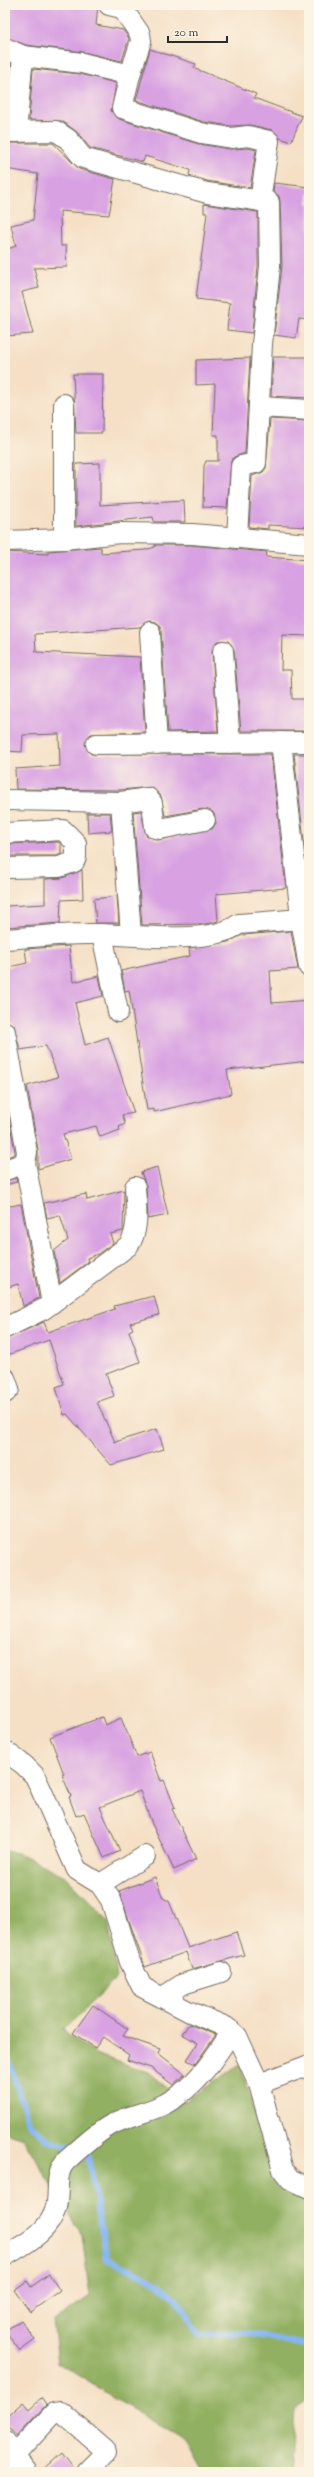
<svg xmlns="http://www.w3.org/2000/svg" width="314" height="2477" font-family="'Sorts Mill Goudy',serif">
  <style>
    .forest { fill: #92b062; stroke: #5e6e46 }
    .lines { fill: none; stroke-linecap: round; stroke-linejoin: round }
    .stream { stroke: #86b6f1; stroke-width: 6 }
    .building { fill: #d8a1e2 }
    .minor-casing { stroke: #726a61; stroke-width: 22 }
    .minor { stroke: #fff; stroke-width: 20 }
  </style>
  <rect width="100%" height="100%" fill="#fcf5e5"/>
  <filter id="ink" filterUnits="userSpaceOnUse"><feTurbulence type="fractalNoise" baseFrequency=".025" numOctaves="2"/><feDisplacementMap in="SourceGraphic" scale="8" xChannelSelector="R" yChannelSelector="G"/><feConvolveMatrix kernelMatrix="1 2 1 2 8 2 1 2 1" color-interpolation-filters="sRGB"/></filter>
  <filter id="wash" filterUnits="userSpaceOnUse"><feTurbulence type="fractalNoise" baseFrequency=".012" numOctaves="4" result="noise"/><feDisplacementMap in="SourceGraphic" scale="16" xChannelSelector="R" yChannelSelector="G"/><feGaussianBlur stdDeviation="0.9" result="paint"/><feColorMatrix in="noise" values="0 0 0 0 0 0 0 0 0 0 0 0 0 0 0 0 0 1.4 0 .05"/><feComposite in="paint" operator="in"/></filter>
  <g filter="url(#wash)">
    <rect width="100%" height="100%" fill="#f5e0c6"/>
    <path class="forest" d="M 5,1851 L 18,1853 L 65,1876 L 108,1920 L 117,1978 L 63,2030 L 95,2054 L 148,2072 L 184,2102 L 240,2064 L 279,2186 L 309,2202 L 309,2398 L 295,2410 L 290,2472 L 203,2472 L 187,2443 L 58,2363 L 53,2321 L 90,2296 L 82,2235 L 23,2138 L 5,2132 Z"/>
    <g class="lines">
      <path class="stream" d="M 5,2048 L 29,2124 L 48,2140 L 76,2148 L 88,2157 L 107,2259 C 132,2270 165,2282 181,2305 C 188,2313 192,2325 198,2335 L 243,2332 L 309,2346"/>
    </g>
    <g id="blocks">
      <g class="building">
        <path d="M 5,5 L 98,5 L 96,25 L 123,30 L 129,38 L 122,61 L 83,52 L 26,45 L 5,37 Z"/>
        <path d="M 150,49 L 196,64 L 194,68 L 256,94 L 254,98 L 302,116 L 291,142 L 280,138 L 272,130 L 250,125 L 232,126 L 204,122 L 136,100 Z"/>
        <path d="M 5,61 L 11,63 L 5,120 Z"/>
        <path d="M 33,69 L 80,74 L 116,83 L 111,111 L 119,119 L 199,144 L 230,149 L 247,148 L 256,150 L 250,188 L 207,181 L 189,175 L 190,170 L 145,156 L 143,162 L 90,148 L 77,132 L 62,121 L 29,120 Z"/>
        <path d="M 5,143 L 53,143 L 79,169 L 115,179 L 109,215 L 60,211 L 61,246 L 66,246 L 67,267 L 34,268 L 39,288 L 22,292 L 33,334 L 6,336 L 5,250 L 16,246 L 11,225 L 33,220 L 38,174 L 5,169 Z"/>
        <path d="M 274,183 L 309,187 L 307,204 L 309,204 L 309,320 L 299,319 L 296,338 L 274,335 L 282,266 L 280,202 L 279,196 L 273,192 Z"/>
        <path d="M 204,204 L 258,212 L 258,266 L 252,333 L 227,330 L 230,303 L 196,299 L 207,213 L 204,213 Z"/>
        <path d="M 273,357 L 309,357 L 309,398 L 271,396 Z"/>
        <path d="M 250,358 L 245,453 L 234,457 L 231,461 L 227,508 L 203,507 L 204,466 L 206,461 L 218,461 L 218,435 L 213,435 L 215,384 L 196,385 L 196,360 Z"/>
        <path d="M 73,374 L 103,374 L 102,433 L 76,433 Z"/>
        <path d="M 270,419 L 309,421 L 309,527 L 268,525 L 268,529 L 249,527 L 252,476 L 263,472 L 266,468 Z"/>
        <path d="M 100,463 L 100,505 L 184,500 L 185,522 L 154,522 L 153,517 L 76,526 L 76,464 Z"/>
        <path d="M 155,545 L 191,545 L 267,552 L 266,557 L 309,560 L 309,636 L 282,635 L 281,670 L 291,670 L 292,699 L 309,699 L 309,731 L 241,731 L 234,650 L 228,641 L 217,641 L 212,651 L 218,731 L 168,732 L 161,631 L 160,626 L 155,622 L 149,621 L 140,627 L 35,634 L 36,652 L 140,657 L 145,732 L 91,734 L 85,744 L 91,754 L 271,754 L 286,888 L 216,894 L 218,921 L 206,924 L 142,925 L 133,812 L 141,811 L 146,835 L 158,840 L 212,829 L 216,823 L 213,812 L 203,809 L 165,816 L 161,796 L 152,787 L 120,790 L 16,789 L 15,769 L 60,766 L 59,734 L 23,735 L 22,752 L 5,751 L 5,552 L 48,554 L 48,551 L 101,547 L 101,553 L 145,550 L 155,547 Z"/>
        <path d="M 294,754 L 309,754 L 309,884 Z"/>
        <path d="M 87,813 L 110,813 L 112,831 L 88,833 Z"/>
        <path d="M 58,842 L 61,844 L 61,854 L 57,856 L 5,856 L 5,844 Z"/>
        <path d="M 82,870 L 83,899 L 61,900 L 60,923 L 5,927 L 5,906 L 45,904 L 45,879 L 62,878 Z"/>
        <path d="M 117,896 L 119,923 L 96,923 L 94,899 Z"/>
        <path d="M 291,931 L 298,969 L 270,971 L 272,1003 L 309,1000 L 309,1061 L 227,1070 L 231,1094 L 154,1112 L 154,1109 L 147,1110 L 129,990 L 125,991 L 121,971 L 190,956 L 189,948 L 228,942 L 242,935 Z"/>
        <path d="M 69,946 L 73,982 L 99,976 L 103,996 L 75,1003 L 85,1045 L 108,1037 L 134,1113 L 122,1115 L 125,1124 L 119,1127 L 120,1130 L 100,1137 L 96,1126 L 63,1134 L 71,1159 L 38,1169 L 38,1150 L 27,1086 L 58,1077 L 46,1046 L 20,1050 L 14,1025 L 5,1021 L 5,968 L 27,963 L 25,949 Z"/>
        <path d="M 5,1096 L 15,1152 L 15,1154 L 5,1158 Z"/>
        <path d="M 157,1167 L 168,1215 L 148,1219 L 146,1186 L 141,1172 Z"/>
        <path d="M 16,1178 L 17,1182 L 5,1185 L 5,1181 Z"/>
        <path d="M 124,1190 L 123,1231 L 110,1234 L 113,1243 L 98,1254 L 87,1258 L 88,1262 L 60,1283 L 54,1251 L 68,1240 L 60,1215 L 47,1218 L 44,1203 L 86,1194 L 87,1200 Z"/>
        <path d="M 21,1204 L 39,1298 L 23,1306 L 18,1284 L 5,1288 L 5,1207 Z"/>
        <path d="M 154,1296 L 159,1315 L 130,1323 L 133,1329 L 129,1331 L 140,1362 L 106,1374 L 114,1396 L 97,1402 L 115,1442 L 157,1429 L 164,1449 L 111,1465 L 67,1414 L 64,1415 L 56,1387 L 64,1384 L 49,1340 L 5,1356 L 5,1339 L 44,1322 L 48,1332 L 115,1309 L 114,1306 Z"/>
        <path d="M 102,1717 L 105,1725 L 121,1718 L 137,1757 L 150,1752 L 161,1781 L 164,1780 L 175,1808 L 172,1809 L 196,1859 L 174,1870 L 152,1824 L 140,1791 L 100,1807 L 120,1851 L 104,1858 L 84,1813 L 76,1816 L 69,1797 L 71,1796 L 62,1775 L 64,1774 L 50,1737 Z"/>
        <path d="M 155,1877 L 163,1898 L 169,1901 L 188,1948 L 236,1932 L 244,1955 L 192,1969 L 186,1952 L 145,1967 L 119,1891 Z"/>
        <path d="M 93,2005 L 128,2029 L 123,2036 L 160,2049 L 158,2053 L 185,2074 L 173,2085 L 151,2068 L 127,2060 L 129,2055 L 103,2037 L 95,2048 L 73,2033 Z"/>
        <path d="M 189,2024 L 216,2035 L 195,2064 L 187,2060 L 198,2043 L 182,2034 Z"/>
        <path d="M 49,2274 L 60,2291 L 30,2312 L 14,2290 L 27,2281 L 31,2287 Z"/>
        <path d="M 21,2320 L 35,2340 L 20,2351 L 5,2331 Z"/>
        <path d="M 41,2398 L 46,2405 L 17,2436 L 5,2422 L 5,2418 L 23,2402 L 29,2409 Z"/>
        <path d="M 62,2453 L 76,2472 L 41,2472 Z"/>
      </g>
    </g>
  </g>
  <g filter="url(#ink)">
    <use href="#blocks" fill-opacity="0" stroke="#726a61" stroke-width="1"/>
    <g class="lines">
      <g class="minor-casing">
        <g id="minor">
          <path d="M 109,5 L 122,8 L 140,34 L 141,41 L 130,75 L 122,108 L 201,133 L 232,138 L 248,136 L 269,141 L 260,201"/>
          <path d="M 5,48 L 23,56 L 82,63 L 130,75"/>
          <path d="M 5,132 L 56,131 L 68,139 L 83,158 L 207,193 L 269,202 L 270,266 L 262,344 L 256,463 L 241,466 L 237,538"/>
          <path d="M 16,132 L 23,56"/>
          <path d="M 259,407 L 309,410"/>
          <path d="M 64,539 L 64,404"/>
          <path d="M 5,541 L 64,539 L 120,533 L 192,534 L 309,544"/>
          <path d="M 150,632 L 157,744"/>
          <path d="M 223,651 L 230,743"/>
          <path d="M 281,742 L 299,898"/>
          <path d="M 96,744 L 309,742"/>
          <path d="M 5,800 L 121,802"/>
          <path d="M 5,833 L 63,830 L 76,843 L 76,857 L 74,862 L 59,867 L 5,868"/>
          <path d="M 301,919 L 309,967"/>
          <path d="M 102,934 L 118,1012"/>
          <path d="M 131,935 L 121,802 L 148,798 L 152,803 L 155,828 L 160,829 L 205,820"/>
          <path d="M 5,939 C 32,937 60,934 88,934 C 126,933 208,947 239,924 L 301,919 L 299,898 L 309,897"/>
          <path d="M 5,1032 L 27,1152 L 25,1163 L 5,1170"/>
          <path d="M 25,1163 L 52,1303"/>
          <path d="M 5,1328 L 44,1309 L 128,1246 C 140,1231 136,1205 135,1187"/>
          <path d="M 5,1378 L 9,1389 L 5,1393"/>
          <path d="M 5,1751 L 24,1765 L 35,1776 L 77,1870 L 100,1884 L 111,1900 L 130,1962 L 142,1987 L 188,2011 L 226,2027 L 237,2036 L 259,2084 L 283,2170 L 290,2179 L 309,2188"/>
          <path d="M 100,1884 L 145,1856"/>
          <path d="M 163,1997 L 183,1984 L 221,1972"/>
          <path d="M 259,2084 L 309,2065"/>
          <path d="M 5,2256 C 25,2244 50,2232 56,2207 C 60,2193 54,2173 66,2161 C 79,2149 94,2135 109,2126 C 126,2116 147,2113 165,2104 C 196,2087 214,2059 232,2031"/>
          <path d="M 5,2441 L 14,2456 L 27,2472"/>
          <path d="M 14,2456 L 54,2413 L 61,2412 L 104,2449 L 105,2454 L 87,2472"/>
        </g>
      </g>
      <use href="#minor" class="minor"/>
    </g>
  </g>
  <rect width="314" height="2477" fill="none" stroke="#fcf5e5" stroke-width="20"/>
  <path d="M168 36v6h59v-6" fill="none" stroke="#2b2b2b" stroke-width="2"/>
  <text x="174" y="36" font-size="12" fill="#2b2b2b" stroke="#fcf5e5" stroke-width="3" paint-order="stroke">20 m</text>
</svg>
